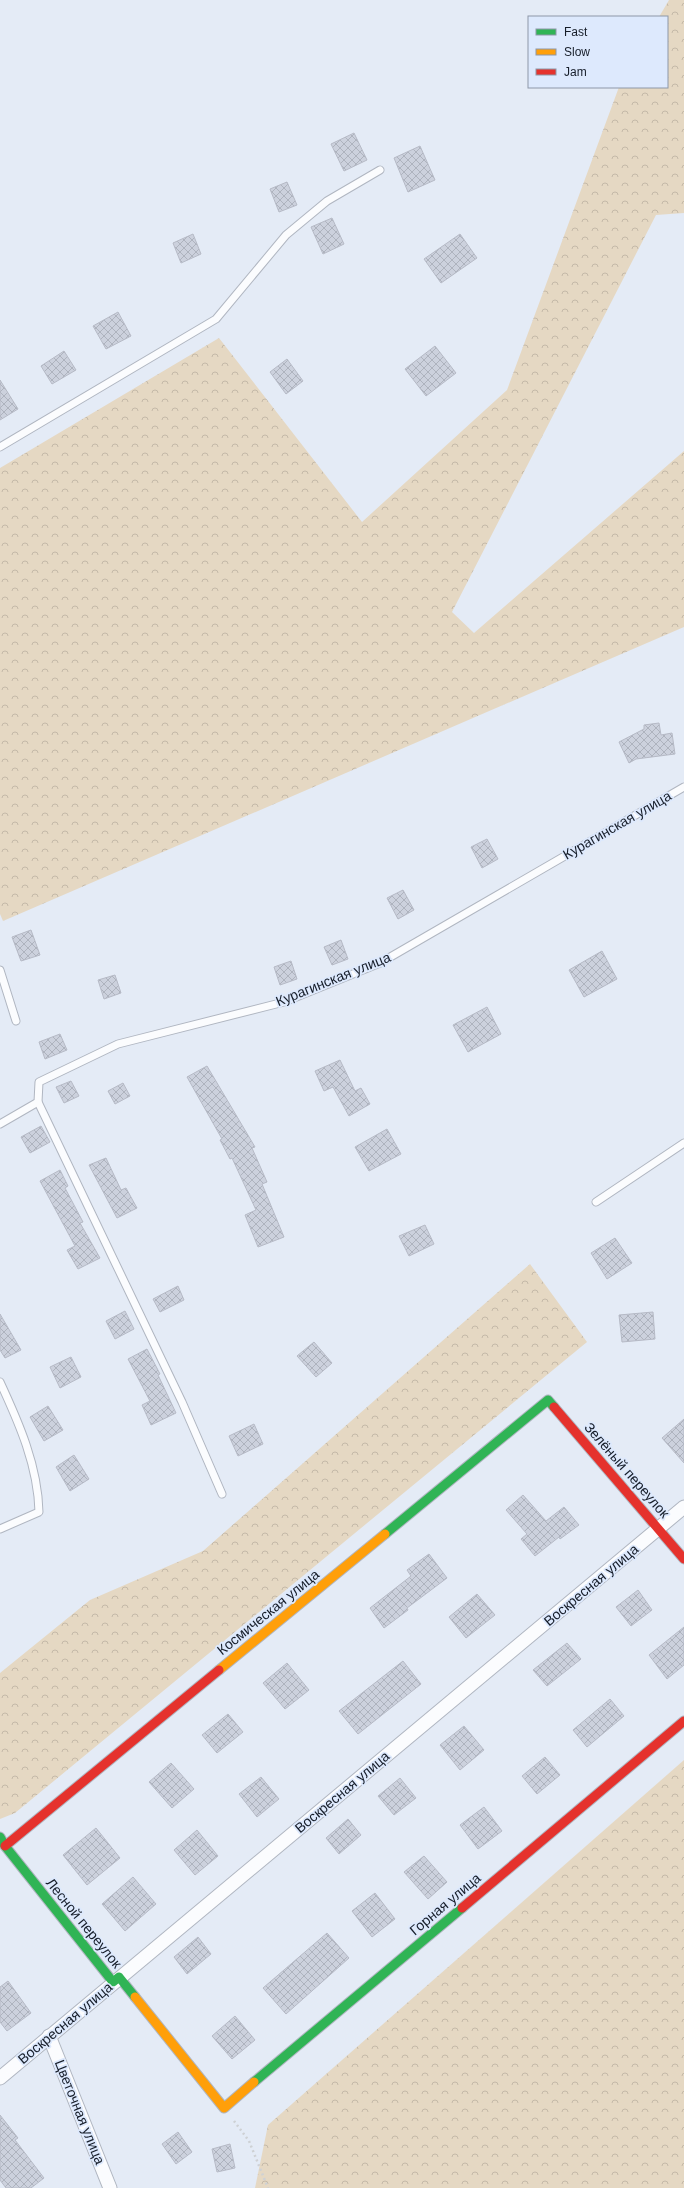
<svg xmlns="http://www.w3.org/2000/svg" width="684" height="2188" font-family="Helvetica,sans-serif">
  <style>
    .forest { fill: url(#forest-crowns) }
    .building { fill: url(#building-cross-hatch); stroke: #b6bac6 }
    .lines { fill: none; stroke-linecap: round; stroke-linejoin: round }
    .lane-casing { stroke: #b0b6c1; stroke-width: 9 }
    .street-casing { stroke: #b0b6c1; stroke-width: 15 }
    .fast-casing { stroke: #b0b6c1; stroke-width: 11 }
    .slow-casing { stroke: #b0b6c1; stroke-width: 11 }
    .jam-casing { stroke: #b0b6c1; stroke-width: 11 }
    .path { stroke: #ced1d4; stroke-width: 2.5; stroke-dasharray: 2 3; stroke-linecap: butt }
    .lane { stroke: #fbfcfe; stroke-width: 7 }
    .street { stroke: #fbfcfe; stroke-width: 13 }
    .fast { stroke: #30b455; stroke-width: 9 }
    .slow { stroke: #ff9f0a; stroke-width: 9 }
    .jam { stroke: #e5322d; stroke-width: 9 }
    .labels { text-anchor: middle; stroke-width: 3.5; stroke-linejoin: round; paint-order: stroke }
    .street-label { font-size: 14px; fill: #161d29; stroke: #dde9fd }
  </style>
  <defs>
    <pattern id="forest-crowns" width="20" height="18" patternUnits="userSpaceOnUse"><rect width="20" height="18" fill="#e5d8c3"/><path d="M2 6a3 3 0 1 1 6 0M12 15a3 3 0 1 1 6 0" fill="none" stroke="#c4b9a8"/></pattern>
    <pattern id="building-cross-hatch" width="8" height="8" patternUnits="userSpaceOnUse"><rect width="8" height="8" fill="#ccd1dd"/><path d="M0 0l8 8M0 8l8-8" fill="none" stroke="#aeb3be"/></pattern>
  </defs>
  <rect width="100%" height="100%" fill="#e4ebf6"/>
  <g class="forest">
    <path d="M 669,0 L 684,0 L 684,213 L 656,215 L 452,612 L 474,633 L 684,451 L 684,627 L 3,921 L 0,914 L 0,468 L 219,338 L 362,522 L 507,390 L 619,87 L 667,87 L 667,17 L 659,17 Z"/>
    <path d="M 530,1264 L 587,1342 L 15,1813 L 0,1819 L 0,1673 L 90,1600 L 203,1551 Z"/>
    <path d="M 684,1760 L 684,2188 L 255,2188 L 268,2125 Z"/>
  </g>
  <g class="building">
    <path d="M 354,133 L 367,160 L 344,171 L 331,144 Z"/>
    <path d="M 420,146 L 435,180 L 408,192 L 394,158 Z"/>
    <path d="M 287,182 L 297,205 L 279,212 L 270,189 Z"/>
    <path d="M 332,218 L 344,244 L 323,254 L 311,227 Z"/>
    <path d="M 193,234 L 201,254 L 181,263 L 173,243 Z"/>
    <path d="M 460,234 L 477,258 L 441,283 L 424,259 Z"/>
    <path d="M 118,312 L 131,336 L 106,349 L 93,326 Z"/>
    <path d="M 435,346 L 456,373 L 426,396 L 405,369 Z"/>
    <path d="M 64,351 L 76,370 L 52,384 L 41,366 Z"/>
    <path d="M 287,359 L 303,381 L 286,394 L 270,372 Z"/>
    <path d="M 0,380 L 18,409 L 0,420 Z"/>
    <path d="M 659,723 L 661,735 L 672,733 L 675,754 L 636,759 L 629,763 L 619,742 L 644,729 L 644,725 Z"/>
    <path d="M 487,839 L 498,859 L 482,868 L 471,847 Z"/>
    <path d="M 403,890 L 414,910 L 398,919 L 387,898 Z"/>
    <path d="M 31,930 L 40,955 L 21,961 L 12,937 Z"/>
    <path d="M 341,940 L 348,959 L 332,965 L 324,947 Z"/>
    <path d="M 602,951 L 617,979 L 584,997 L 569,970 Z"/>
    <path d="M 291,961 L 297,979 L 280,985 L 274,967 Z"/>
    <path d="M 115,975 L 121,993 L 104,999 L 98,980 Z"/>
    <path d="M 487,1007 L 501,1034 L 468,1052 L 453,1025 Z"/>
    <path d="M 60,1034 L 67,1050 L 45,1059 L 39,1042 Z"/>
    <path d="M 340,1060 L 355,1091 L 361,1088 L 370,1104 L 349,1116 L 333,1087 L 324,1091 L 315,1071 Z"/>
    <path d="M 207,1066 L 255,1147 L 252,1148 L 267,1182 L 262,1184 L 284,1237 L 258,1247 L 245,1215 L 256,1210 L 232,1158 L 230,1159 L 220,1140 L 222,1139 L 187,1077 Z"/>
    <path d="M 71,1081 L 79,1096 L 64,1103 L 56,1087 Z"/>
    <path d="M 123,1083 L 130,1096 L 115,1104 L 108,1091 Z"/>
    <path d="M 41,1126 L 50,1142 L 30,1153 L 21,1137 Z"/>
    <path d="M 387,1129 L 401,1154 L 369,1171 L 355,1147 Z"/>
    <path d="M 106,1158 L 121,1190 L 126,1188 L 137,1208 L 117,1218 L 89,1165 Z"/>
    <path d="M 60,1170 L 68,1186 L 65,1188 L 83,1222 L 80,1223 L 100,1258 L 78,1269 L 67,1250 L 75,1246 L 40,1181 Z"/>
    <path d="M 425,1225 L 434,1244 L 409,1256 L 399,1236 Z"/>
    <path d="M 615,1238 L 632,1263 L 607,1279 L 591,1253 Z"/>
    <path d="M 178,1286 L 184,1300 L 160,1312 L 153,1299 Z"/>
    <path d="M 125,1311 L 134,1329 L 115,1339 L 106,1321 Z"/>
    <path d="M 653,1312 L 655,1339 L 622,1342 L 619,1315 Z"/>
    <path d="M 0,1314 L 21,1350 L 5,1358 L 0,1350 Z"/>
    <path d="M 314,1342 L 332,1363 L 316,1377 L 297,1356 Z"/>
    <path d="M 147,1349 L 160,1374 L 158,1375 L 176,1413 L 151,1425 L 142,1405 L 150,1401 L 128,1359 Z"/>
    <path d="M 71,1357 L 81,1377 L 60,1388 L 50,1367 Z"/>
    <path d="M 48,1406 L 63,1430 L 44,1441 L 30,1417 Z"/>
    <path d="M 684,1419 L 684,1463 L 662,1438 Z"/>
    <path d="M 254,1424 L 263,1444 L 238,1456 L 229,1436 Z"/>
    <path d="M 74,1455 L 89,1479 L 70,1491 L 56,1467 Z"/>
    <path d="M 523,1495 L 546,1521 L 564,1507 L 579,1525 L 560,1539 L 559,1537 L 535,1556 L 521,1539 L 527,1534 L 506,1510 Z"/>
    <path d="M 429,1554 L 447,1578 L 407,1608 L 408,1610 L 384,1628 L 370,1608 L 411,1576 L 407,1570 Z"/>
    <path d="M 638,1590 L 652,1610 L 631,1626 L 616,1607 Z"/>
    <path d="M 477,1594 L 495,1615 L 466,1638 L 449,1617 Z"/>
    <path d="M 684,1627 L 684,1665 L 667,1679 L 649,1655 Z"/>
    <path d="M 567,1643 L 581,1659 L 547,1686 L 533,1670 Z"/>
    <path d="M 403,1661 L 421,1684 L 358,1734 L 339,1711 Z"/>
    <path d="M 287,1663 L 309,1690 L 285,1709 L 263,1683 Z"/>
    <path d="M 610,1699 L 624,1716 L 587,1747 L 573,1730 Z"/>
    <path d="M 228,1714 L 243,1732 L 217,1753 L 202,1735 Z"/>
    <path d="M 464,1726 L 484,1750 L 460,1770 L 440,1745 Z"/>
    <path d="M 545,1757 L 560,1775 L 537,1794 L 522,1776 Z"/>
    <path d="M 171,1763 L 194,1789 L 172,1808 L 149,1782 Z"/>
    <path d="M 261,1777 L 279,1799 L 257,1817 L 239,1794 Z"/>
    <path d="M 400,1778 L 416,1798 L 394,1815 L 378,1796 Z"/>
    <path d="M 484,1807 L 502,1831 L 478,1849 L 460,1825 Z"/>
    <path d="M 348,1819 L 361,1835 L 339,1854 L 326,1838 Z"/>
    <path d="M 96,1828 L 120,1858 L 87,1885 L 63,1855 Z"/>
    <path d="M 197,1830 L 218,1856 L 195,1875 L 174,1850 Z"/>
    <path d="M 424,1856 L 447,1882 L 428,1899 L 404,1872 Z"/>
    <path d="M 133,1877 L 156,1904 L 125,1931 L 102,1904 Z"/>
    <path d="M 375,1893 L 395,1919 L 372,1937 L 352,1911 Z"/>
    <path d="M 327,1933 L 349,1958 L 286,2014 L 263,1988 Z"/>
    <path d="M 198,1937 L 211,1954 L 187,1974 L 174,1957 Z"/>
    <path d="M 8,1981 L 31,2013 L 7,2031 L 0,2022 L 0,1987 Z"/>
    <path d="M 235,2016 L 255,2040 L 232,2059 L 212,2036 Z"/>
    <path d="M 0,2115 L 18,2138 L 15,2140 L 44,2178 L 31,2188 L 6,2188 L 0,2180 Z"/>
    <path d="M 178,2132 L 192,2152 L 176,2164 L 162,2144 Z"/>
    <path d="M 230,2144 L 235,2168 L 217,2172 L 212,2149 Z"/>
  </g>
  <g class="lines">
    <g class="lane-casing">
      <g id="lane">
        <path d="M 0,447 L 216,319 L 286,235 L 327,201 L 380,170"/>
        <path d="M 0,970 L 16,1021"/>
        <path d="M 38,1102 L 182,1402 L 222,1494"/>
        <path d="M 0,1124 L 38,1102 L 39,1082 L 118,1044 L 284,1002 L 380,963 L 684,787"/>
        <path d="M 596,1202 L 684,1143"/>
        <path d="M 0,1382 C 19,1423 38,1466 39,1512 L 0,1529"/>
      </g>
    </g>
    <g class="street-casing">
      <g id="street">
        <path d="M 49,2036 L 110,2188"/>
        <path d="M 0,2078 L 684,1507"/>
      </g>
    </g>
    <g class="fast-casing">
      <g id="fast">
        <path d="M 385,1534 L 548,1400 L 554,1407"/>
        <path d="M 0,1837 L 5,1846 L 113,1982 L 119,1977 L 135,1997"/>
        <path d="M 254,2082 L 462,1908"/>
      </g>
    </g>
    <g class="slow-casing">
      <g id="slow">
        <path d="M 219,1670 L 385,1534"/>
        <path d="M 135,1997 L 224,2108 L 254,2082"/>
      </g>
    </g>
    <g class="jam-casing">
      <g id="jam">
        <path d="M 554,1407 L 684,1559"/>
        <path d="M 5,1846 L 219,1670"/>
        <path d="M 462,1908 L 684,1721"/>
      </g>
    </g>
    <path class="path" d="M 234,2121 L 249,2141 L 268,2188"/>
    <use href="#lane" class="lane"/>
    <use href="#street" class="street"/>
    <use href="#fast" class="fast"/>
    <use href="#slow" class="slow"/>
    <use href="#jam" class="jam"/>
  </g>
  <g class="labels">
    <g class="street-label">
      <text transform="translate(617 825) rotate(-30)" y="5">Курагинская улица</text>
      <text transform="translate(333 979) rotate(-22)" y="5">Курагинская улица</text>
      <text transform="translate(627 1470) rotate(49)" y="5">Зелёный переулок</text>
      <text transform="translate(591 1585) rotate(-40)" y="5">Воскресная улица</text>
      <text transform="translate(268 1612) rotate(-39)" y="5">Космическая улица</text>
      <text transform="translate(342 1792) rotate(-40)" y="5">Воскресная улица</text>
      <text transform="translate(445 1904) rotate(-40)" y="5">Горная улица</text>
      <text transform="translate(84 1923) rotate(51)" y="5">Лесной переулок</text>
      <text transform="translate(65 2023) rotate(-40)" y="5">Воскресная улица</text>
      <text transform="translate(80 2112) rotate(68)" y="5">Цветочная улица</text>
    </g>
  </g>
  <rect x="528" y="16" width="140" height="72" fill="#dde9fd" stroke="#8d97a8"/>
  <rect x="536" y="29" width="20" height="6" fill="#30b455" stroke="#8d97a8"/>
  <text x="564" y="36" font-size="12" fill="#161d29">Fast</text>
  <rect x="536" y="49" width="20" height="6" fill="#ff9f0a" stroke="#8d97a8"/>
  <text x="564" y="56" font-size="12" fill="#161d29">Slow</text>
  <rect x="536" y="69" width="20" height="6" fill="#e5322d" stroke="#8d97a8"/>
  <text x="564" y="76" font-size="12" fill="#161d29">Jam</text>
</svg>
